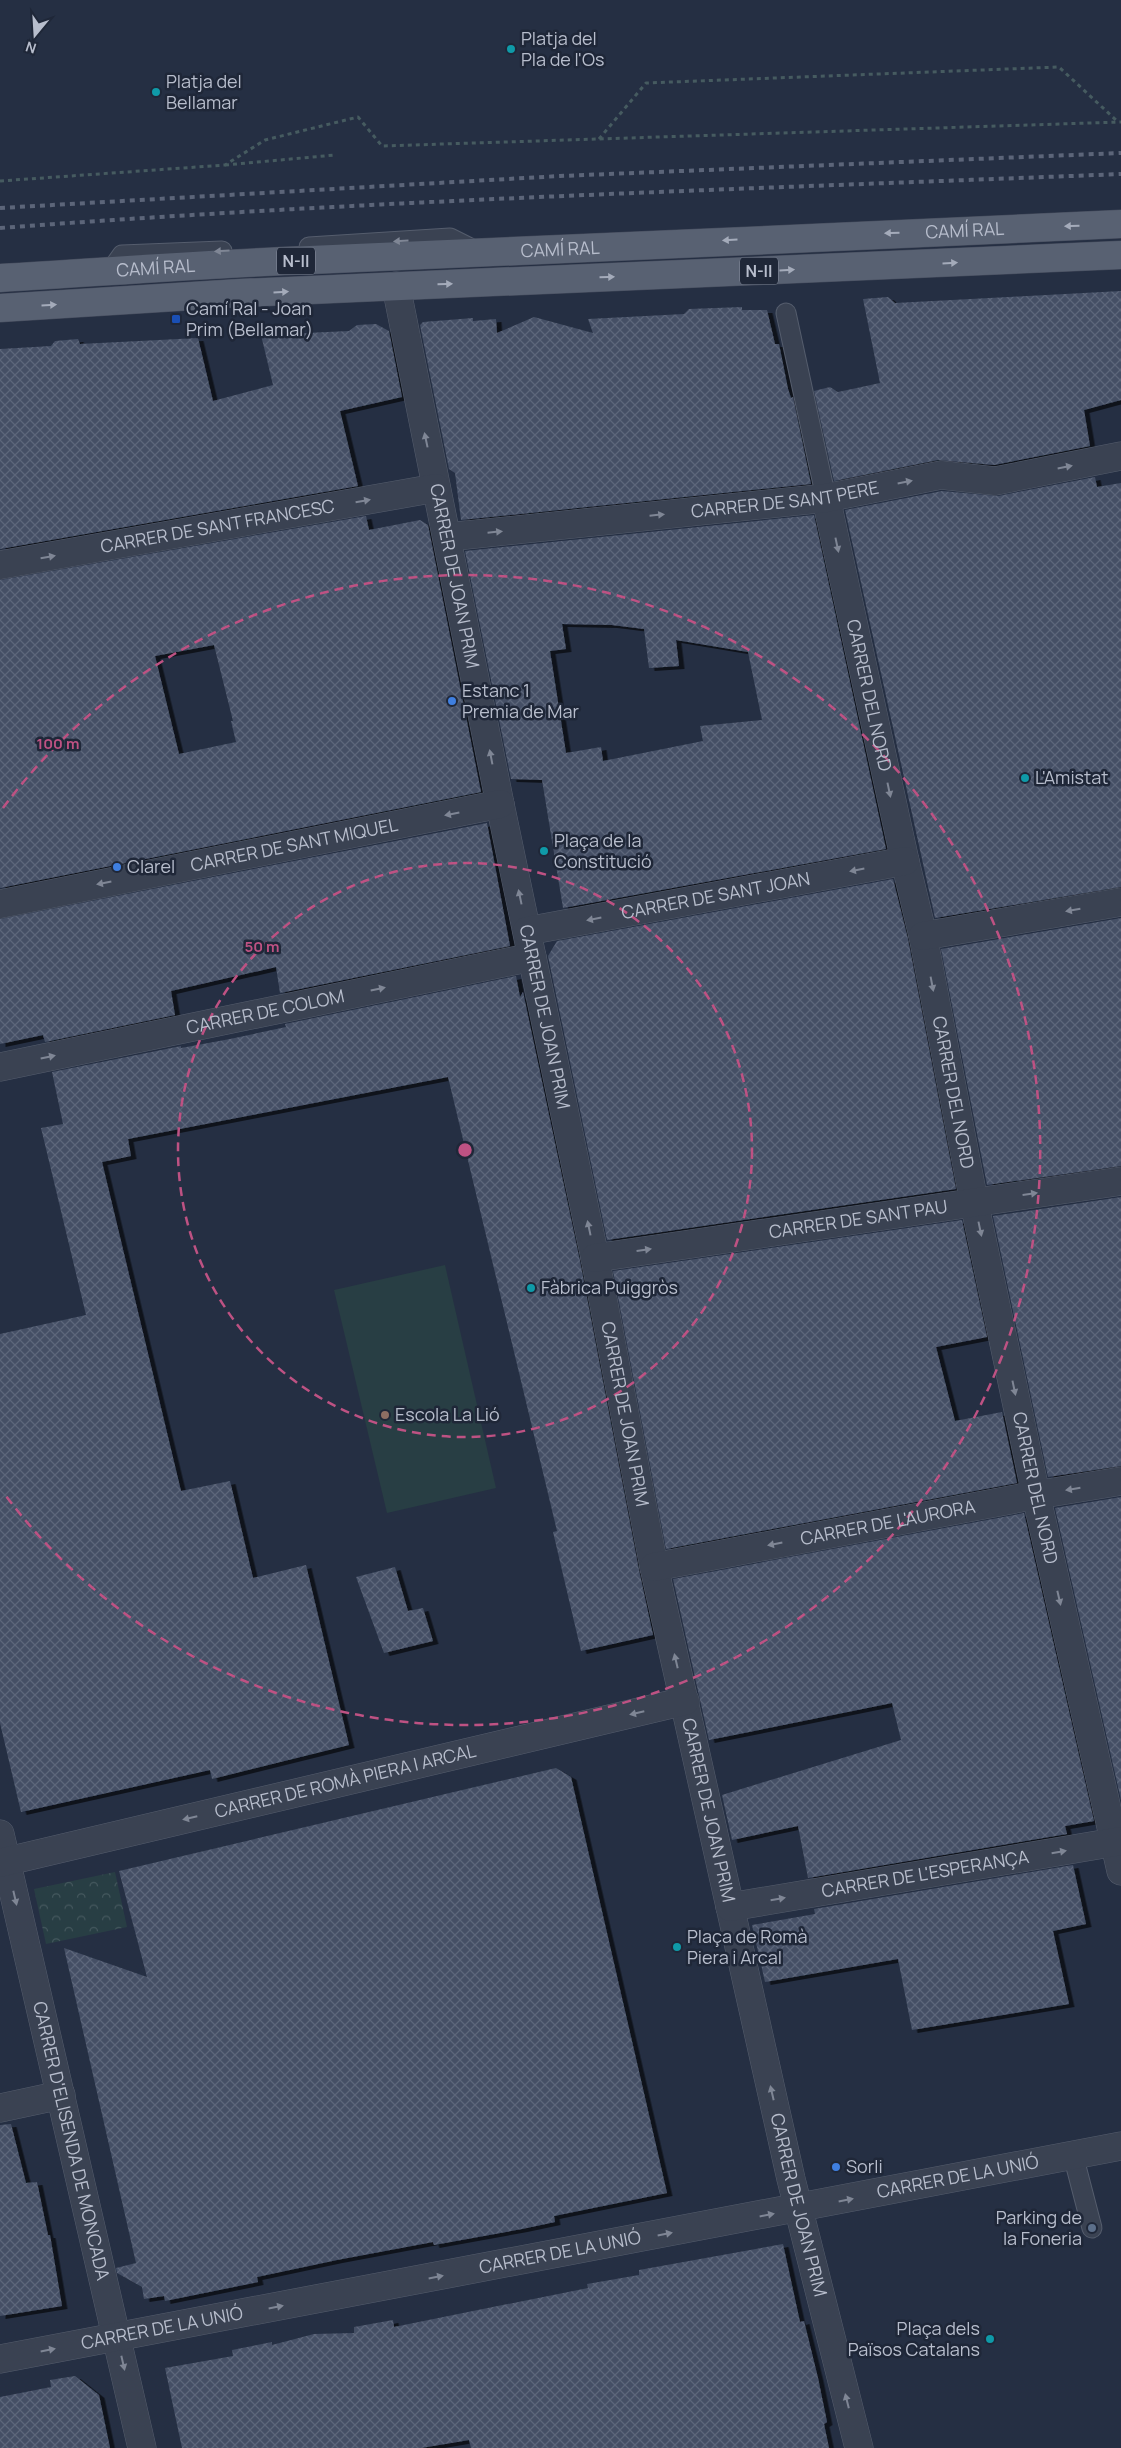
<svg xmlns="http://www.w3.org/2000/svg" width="1121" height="2448" font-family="Manrope,sans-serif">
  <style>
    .park { fill: url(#park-crowns) }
    .garden { fill: #283e44 }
    .building { fill: url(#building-cross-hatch); fill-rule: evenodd; filter: url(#shadow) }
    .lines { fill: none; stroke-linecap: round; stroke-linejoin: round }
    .lane-casing { stroke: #555d6d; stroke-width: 21 }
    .street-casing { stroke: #555d6d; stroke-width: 29 }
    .primary-casing { stroke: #444b5c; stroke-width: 29 }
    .path { stroke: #465b60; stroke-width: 3; stroke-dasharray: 4 4; stroke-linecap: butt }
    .lane { stroke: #3a4252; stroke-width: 19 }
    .street { stroke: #3a4252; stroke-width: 28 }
    .primary { stroke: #586172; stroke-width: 28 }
    .rail { stroke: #5c6579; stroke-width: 4; stroke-dasharray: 5 5; stroke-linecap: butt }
    .oneway { fill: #a4abba }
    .oneway2 { fill: #7f8695 }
    .ring { fill: none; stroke: #be5283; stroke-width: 2.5; stroke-dasharray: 9 6 }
    .culture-dot { fill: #0f9aa8; stroke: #1f2738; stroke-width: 2 }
    .transit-dot { fill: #1a4fb4; stroke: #1f2738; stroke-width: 2 }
    .shop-dot { fill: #3f7fe0; stroke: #1f2738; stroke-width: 2 }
    .education-dot { fill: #8d6e63; stroke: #1f2738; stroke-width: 2 }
    .service-dot { fill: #5c6f8a; stroke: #1f2738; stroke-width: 2 }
    .labels { text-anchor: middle; stroke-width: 5; stroke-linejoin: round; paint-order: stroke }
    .shield { fill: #1f2738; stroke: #8990a0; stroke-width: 1 }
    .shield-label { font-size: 16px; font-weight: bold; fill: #b7bdcc }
    .poi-label { font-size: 18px; fill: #b7bdcc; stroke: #1f2738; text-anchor: start }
    .street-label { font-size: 18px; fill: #b7bdcc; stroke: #1f2738 }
    .centre { fill: #be5283; stroke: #1f2738; stroke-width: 2.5 }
    .ring-label { font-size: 15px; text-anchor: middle; font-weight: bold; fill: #be5283; stroke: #1f2738; stroke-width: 5; stroke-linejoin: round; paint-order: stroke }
  </style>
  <defs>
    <pattern id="park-crowns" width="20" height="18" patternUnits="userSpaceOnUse" patternTransform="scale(1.25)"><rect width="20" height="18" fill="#283e44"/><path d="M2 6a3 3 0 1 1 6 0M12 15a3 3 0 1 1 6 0" fill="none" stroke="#45585e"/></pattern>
    <pattern id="building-cross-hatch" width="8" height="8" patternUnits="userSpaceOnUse" patternTransform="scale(1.25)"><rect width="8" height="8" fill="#444f65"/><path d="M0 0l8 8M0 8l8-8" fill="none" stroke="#5d667a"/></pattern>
    <filter id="shadow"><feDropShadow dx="5.5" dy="3" stdDeviation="0" flood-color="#0009"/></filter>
  </defs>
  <rect width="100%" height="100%" fill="#252f43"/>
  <path class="park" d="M 115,1872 L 127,1927 L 46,1944 L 34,1889 Z"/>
  <path class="garden" d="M 445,1265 L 496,1488 L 387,1513 L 334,1290 Z"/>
  <g class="building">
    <path d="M 1121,291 L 1121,400 L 1084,410 L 1090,446 L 994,465 L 938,460 L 834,481 L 814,391 L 830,387 L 838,392 L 880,383 L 863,299 L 888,297 L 895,303 Z"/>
    <path d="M 742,307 L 742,310 L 767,310 L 775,344 L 779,344 L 788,389 L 791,398 L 793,397 L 811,484 L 461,520 L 455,473 L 449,469 L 420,325 L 423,322 L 473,318 L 473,321 L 496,319 L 497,333 L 534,317 L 593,333 L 588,319 L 684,314 L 689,309 Z"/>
    <path d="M 376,324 L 389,331 L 402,397 L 340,411 L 358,486 L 0,549 L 0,349 L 51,346 L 55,341 L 78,339 L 80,344 L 198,338 L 213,401 L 273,385 L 261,335 L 349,331 L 357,325 Z"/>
    <path d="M 1095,477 L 1097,487 L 1121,483 L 1121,887 L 935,918 L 845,510 L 942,491 L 998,496 Z"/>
    <path d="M 814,515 L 886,849 L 563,908 L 542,780 L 511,779 L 465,551 ZM 562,624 L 612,625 L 644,629 L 649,668 L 679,666 L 676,640 L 748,652 L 762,720 L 700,726 L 703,741 L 603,761 L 601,747 L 566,753 L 550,651 L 566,649 Z"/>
    <path d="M 366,516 L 369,530 L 420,520 L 428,525 L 481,792 L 0,888 L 0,580 ZM 214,645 L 233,721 L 231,721 L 236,742 L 179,754 L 155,656 Z"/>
    <path d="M 487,823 L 510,946 L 280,993 L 276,967 L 171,991 L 175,1015 L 45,1042 L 43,1035 L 0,1044 L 0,919 Z"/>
    <path d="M 893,879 L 908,939 L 956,1189 L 607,1240 L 548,956 L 557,941 Z"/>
    <path d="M 1121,918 L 1121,1166 L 987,1185 L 941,949 Z"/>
    <path d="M 516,976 L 520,997 L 523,992 L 580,1261 L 639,1570 L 653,1635 L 581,1651 L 553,1532 L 557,1531 L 448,1077 L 128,1139 L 131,1156 L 102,1162 L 181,1491 L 230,1481 L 253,1578 L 306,1565 L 349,1745 L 212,1779 L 210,1770 L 21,1812 L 0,1723 L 0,1334 L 86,1315 L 41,1128 L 63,1124 L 52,1072 L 181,1046 L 181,1048 L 230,1039 L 286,1027 L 285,1024 Z"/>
    <path d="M 1121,1197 L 1121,1466 L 1048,1477 L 993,1216 Z"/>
    <path d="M 962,1220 L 987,1337 L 936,1347 L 955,1421 L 1002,1412 L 1017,1483 L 666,1549 L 613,1271 Z"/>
    <path d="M 1121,1497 L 1121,1800 L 1055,1508 Z"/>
    <path d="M 1024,1513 L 1094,1821 L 1065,1826 L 1067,1834 L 808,1878 L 798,1826 L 732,1840 L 722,1795 L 901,1740 L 892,1703 L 709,1740 L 673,1579 Z"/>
    <path d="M 395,1567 L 408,1611 L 423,1608 L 433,1641 L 384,1653 L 356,1577 Z"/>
    <path d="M 556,1768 L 571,1777 L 667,2193 L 554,2216 L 555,2222 L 522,2229 L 434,2245 L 433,2242 L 337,2260 L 257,2277 L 258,2282 L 165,2301 L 164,2296 L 144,2299 L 142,2287 L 117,2273 L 116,2268 L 136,2263 L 64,1948 L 147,1977 L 119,1871 Z"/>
    <path d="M 1073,1865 L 1086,1924 L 1053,1931 L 1069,2004 L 912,2030 L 898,1959 L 765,1982 L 752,1925 L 815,1914 L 814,1909 Z"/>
    <path d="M 11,2124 L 26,2183 L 37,2182 L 48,2235 L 50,2235 L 62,2306 L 0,2316 L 0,2125 Z"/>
    <path d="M 783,2244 L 800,2322 L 804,2321 L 818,2378 L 827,2422 L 824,2424 L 829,2448 L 471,2448 L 469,2440 L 421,2448 L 182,2448 L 165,2368 L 233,2356 L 232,2350 L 272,2342 L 272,2345 L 314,2334 L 354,2333 L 354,2327 L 393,2320 L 394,2327 L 463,2313 L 588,2288 L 587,2284 L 639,2275 L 639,2270 Z"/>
    <path d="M 75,2376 L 99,2395 L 110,2448 L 0,2448 L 0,2397 L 51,2387 L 50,2380 Z"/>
  </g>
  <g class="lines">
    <g class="lane-casing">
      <g id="lane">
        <path d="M 309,247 L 450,238 L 476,251"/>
        <path d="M 110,272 L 122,255 L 222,251"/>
        <path d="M 786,313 L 826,498"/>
        <path d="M 1073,2155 L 1092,2228"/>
      </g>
    </g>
    <g class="street-casing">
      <g id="street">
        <path id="s1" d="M 396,286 L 500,804 L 595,1258 L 654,1567 L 791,2179 L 859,2448"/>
        <path id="s2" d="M 826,498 L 905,861 L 923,936 L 974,1202 L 1036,1495 L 1121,1871"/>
        <path id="s3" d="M 447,537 L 826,498 L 941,475 L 995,481 L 1121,456"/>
        <path id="s4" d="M 0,565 L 436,488"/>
        <path id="s5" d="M 0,904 L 500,804"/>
        <path id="s6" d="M 527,931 L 905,861"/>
        <path d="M 923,936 L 1121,902"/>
        <path id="s7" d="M 0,1067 L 532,957"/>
        <path id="s8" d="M 595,1258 L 1121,1181"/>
        <path id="s9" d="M 654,1567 L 1036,1495 L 1121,1481"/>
        <path id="s10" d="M 0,1834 L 142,2448"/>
        <path id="s11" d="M 0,1863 L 685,1701"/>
        <path id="s12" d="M 730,1907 L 1121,1841"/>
        <path d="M 0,2108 L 61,2095"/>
        <path id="s13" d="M 0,2359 L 1121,2146"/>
      </g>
    </g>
    <g class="primary-casing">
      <g id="primary">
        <path id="s14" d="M 0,278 C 103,272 206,264 310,260 C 580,250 851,235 1121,224"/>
        <path d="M 0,308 L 240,293 L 1121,255"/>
      </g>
    </g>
    <g class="path">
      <path d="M 599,139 L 646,83 L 1059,67 L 1117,121"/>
      <path d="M 225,165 L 335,155"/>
      <path d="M 0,181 L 225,165 L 265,140 L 358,117 L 382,146 L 1121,122"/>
    </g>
    <use href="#lane" class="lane"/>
    <use href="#street" class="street"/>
    <use href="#primary" class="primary"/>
    <g class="rail">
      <path d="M 0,208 L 560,176 L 1121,153"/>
      <path d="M 0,228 C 373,200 747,189 1121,174"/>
    </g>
  </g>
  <defs><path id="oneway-solid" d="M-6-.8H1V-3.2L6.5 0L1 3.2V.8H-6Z" transform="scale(1.25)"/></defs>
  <g class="oneway">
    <use href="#oneway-solid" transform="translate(1072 226) rotate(178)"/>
    <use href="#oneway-solid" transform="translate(892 233) rotate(178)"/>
    <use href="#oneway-solid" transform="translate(730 240) rotate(177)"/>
    <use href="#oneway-solid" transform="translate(950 263) rotate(-3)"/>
    <use href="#oneway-solid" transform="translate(787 270) rotate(-3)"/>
    <use href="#oneway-solid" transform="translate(607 277) rotate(-2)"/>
    <use href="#oneway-solid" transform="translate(445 284) rotate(-2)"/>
    <use href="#oneway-solid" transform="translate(281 292) rotate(-3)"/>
    <use href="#oneway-solid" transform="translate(49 305) rotate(-3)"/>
  </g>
  <g class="oneway2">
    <use href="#oneway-solid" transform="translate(401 241) rotate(177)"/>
    <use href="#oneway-solid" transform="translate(222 251) rotate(177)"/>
    <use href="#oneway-solid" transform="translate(426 440) rotate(-102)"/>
    <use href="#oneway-solid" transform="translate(1065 467) rotate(-11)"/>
    <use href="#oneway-solid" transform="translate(905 482) rotate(-11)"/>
    <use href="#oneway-solid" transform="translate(363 501) rotate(-10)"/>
    <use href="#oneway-solid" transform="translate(657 515) rotate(-6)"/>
    <use href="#oneway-solid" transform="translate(495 532) rotate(-6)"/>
    <use href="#oneway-solid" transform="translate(837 545) rotate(78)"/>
    <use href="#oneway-solid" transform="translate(48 557) rotate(-10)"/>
    <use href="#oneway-solid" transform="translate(491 757) rotate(-101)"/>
    <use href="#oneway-solid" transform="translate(889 790) rotate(78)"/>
    <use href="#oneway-solid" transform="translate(452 814) rotate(169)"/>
    <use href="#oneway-solid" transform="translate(857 870) rotate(169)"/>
    <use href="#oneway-solid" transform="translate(104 883) rotate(169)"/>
    <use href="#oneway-solid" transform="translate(520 897) rotate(-102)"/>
    <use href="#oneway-solid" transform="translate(1073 910) rotate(170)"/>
    <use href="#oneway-solid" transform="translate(594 919) rotate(169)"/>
    <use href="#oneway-solid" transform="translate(932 984) rotate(79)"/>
    <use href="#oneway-solid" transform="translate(378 989) rotate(-12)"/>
    <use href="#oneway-solid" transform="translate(48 1057) rotate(-12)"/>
    <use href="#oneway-solid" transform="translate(1030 1194) rotate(-8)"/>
    <use href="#oneway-solid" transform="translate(589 1228) rotate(-102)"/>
    <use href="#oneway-solid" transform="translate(980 1229) rotate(78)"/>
    <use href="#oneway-solid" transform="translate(644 1250) rotate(-8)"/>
    <use href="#oneway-solid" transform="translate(1014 1388) rotate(78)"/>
    <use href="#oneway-solid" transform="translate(1073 1489) rotate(171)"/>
    <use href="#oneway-solid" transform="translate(775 1544) rotate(169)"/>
    <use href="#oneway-solid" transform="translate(1059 1598) rotate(77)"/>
    <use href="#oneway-solid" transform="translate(676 1661) rotate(-103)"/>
    <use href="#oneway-solid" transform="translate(637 1713) rotate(167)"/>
    <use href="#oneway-solid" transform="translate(190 1818) rotate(167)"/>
    <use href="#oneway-solid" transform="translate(1059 1852) rotate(-10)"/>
    <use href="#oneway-solid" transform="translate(15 1898) rotate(77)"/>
    <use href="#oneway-solid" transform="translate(778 1899) rotate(-10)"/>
    <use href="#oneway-solid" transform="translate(772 2093) rotate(-103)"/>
    <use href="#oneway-solid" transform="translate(846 2200) rotate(-11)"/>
    <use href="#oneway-solid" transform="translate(767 2215) rotate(-11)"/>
    <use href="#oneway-solid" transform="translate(665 2234) rotate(-11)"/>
    <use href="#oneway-solid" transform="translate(436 2277) rotate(-11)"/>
    <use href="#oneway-solid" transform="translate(276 2307) rotate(-11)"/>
    <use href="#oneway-solid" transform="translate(48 2350) rotate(-11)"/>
    <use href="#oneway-solid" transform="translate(123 2363) rotate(77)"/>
    <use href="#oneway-solid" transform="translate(847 2401) rotate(-104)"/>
  </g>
  <g class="ring">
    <circle cx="465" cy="1150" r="287"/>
    <path d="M3 808A575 575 0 1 1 3 1492"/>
  </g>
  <g class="culture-dot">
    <circle cx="511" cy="49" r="5"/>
    <circle cx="156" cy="92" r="5"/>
    <circle cx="1025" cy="778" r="5"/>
    <circle cx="544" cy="851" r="5"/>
    <circle cx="531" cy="1288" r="5"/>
    <circle cx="677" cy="1947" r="5"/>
    <circle cx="990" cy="2339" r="5"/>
  </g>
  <rect class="transit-dot" x="171" y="314" width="10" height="10" rx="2.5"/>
  <g class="shop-dot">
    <circle cx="452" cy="701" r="5"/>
    <circle cx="117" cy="867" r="5"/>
    <circle cx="836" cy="2167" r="5"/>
  </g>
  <circle class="education-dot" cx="385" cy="1415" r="5"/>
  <circle class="service-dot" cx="1092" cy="2228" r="5"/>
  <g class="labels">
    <g class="shield">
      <rect x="277" y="247.5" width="38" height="27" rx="4"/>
      <rect x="740" y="257.5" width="38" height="27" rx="4"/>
    </g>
    <g class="shield-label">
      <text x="296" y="267">N-II</text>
      <text x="759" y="277">N-II</text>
    </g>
    <g class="poi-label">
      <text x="521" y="45">Platja del<tspan x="521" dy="21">Pla de l'Os</tspan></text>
      <text x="166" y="88">Platja del<tspan x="166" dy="21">Bellamar</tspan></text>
      <text x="186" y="315">Camí Ral - Joan<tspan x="186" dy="21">Prim (Bellamar)</tspan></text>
      <text x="462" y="697">Estanc 1<tspan x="462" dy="21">Premia de Mar</tspan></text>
      <text x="1035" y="784">L'Amistat</text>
      <text x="554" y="847">Plaça de la<tspan x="554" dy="21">Constitució</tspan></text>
      <text x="127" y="873">Clarel</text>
      <text x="541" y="1294">Fàbrica Puiggròs</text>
      <text x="395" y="1421">Escola La Lió</text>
      <text x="687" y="1943">Plaça de Romà<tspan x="687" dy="21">Piera i Arcal</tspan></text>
      <text x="846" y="2173">Sorli</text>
      <text x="1082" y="2224" text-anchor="end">Parking de<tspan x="1082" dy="21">la Foneria</tspan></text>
      <text x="980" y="2335" text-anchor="end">Plaça dels<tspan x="980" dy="21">Països Catalans</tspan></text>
    </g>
    <g class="street-label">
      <text dy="6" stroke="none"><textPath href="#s14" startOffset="966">CAMÍ RAL</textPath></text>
      <text dy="6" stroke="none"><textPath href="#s14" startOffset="561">CAMÍ RAL</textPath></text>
      <text dy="6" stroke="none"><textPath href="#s14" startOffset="156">CAMÍ RAL</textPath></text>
      <text dy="6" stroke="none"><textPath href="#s3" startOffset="340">CARRER DE SANT PERE</textPath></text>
      <text dy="6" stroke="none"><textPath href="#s4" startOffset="221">CARRER DE SANT FRANCESC</textPath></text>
      <text dy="6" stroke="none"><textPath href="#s1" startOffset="296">CARRER DE JOAN PRIM</textPath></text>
      <text dy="6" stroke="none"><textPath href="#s2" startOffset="202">CARRER DEL NORD</textPath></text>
      <text dy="6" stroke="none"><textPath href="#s5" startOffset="300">CARRER DE SANT MIQUEL</textPath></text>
      <text dy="6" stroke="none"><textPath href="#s6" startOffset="192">CARRER DE SANT JOAN</textPath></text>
      <text dy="6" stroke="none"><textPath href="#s7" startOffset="271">CARRER DE COLOM</textPath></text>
      <text dy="6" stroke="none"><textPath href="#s1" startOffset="746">CARRER DE JOAN PRIM</textPath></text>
      <text dy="6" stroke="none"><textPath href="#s2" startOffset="608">CARRER DEL NORD</textPath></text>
      <text dy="6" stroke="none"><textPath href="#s8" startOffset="266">CARRER DE SANT PAU</textPath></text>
      <text dy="6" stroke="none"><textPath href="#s1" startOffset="1151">CARRER DE JOAN PRIM</textPath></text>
      <text dy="6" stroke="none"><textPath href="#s2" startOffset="1012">CARRER DEL NORD</textPath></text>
      <text dy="6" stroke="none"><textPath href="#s9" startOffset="238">CARRER DE L'AURORA</textPath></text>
      <text dy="6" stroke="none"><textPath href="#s11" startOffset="355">CARRER DE ROMÀ PIERA I ARCAL</textPath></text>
      <text dy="6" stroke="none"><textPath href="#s1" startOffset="1556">CARRER DE JOAN PRIM</textPath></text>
      <text dy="6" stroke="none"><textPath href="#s12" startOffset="198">CARRER DE L'ESPERANÇA</textPath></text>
      <text dy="6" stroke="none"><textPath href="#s10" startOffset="315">CARRER D'ELISENDA DE MONCADA</textPath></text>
      <text dy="6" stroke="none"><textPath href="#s13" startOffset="975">CARRER DE LA UNIÓ</textPath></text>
      <text dy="6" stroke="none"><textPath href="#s1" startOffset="1961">CARRER DE JOAN PRIM</textPath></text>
      <text dy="6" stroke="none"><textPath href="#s13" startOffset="570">CARRER DE LA UNIÓ</textPath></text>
      <text dy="6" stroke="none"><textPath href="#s13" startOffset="165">CARRER DE LA UNIÓ</textPath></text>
    </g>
  </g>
  <circle cx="465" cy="1150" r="8" class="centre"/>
  <g class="ring-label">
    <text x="58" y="749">100 m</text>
    <text x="262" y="952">50 m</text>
  </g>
  <g transform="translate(35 35) rotate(198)" stroke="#1f2738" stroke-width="4" paint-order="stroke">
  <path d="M0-4L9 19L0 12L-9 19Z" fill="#b7bdcc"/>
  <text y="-8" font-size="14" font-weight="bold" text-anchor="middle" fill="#b7bdcc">N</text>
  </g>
</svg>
